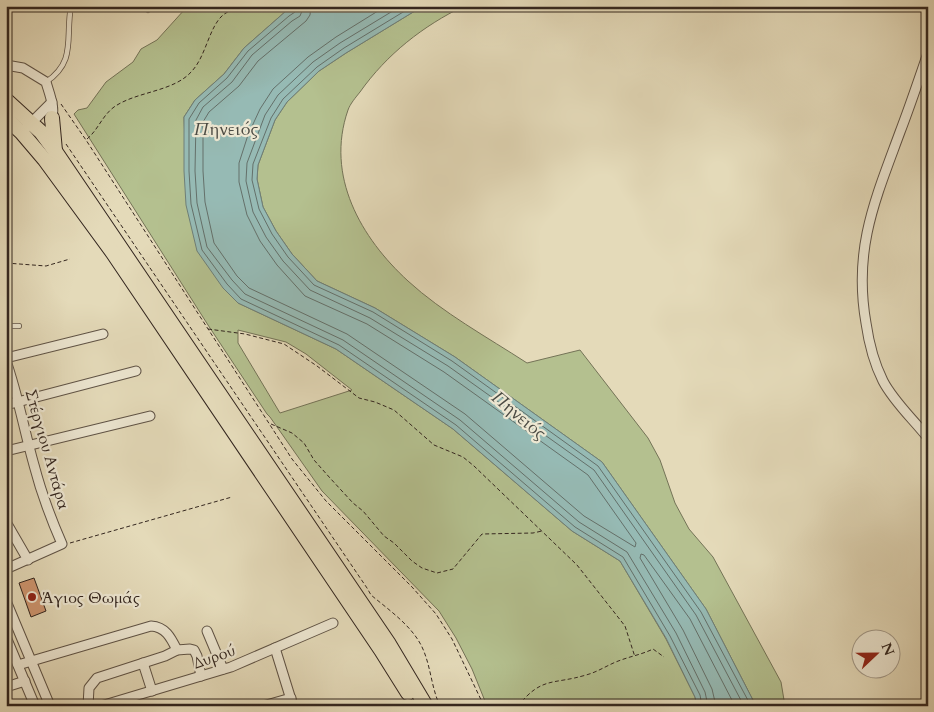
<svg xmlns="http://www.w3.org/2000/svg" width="934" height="712" font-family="Cardo,serif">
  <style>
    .green { fill: #b4c08f; stroke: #747357; fill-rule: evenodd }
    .water { fill: #96bab4; stroke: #6e7f78 }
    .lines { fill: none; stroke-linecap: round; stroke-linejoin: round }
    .shore { stroke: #64706a; stroke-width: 1 }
    .building { fill: #ce9670; stroke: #33261f }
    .service-casing { stroke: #5f5346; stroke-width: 6 }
    .minor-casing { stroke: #5f5346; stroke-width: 11 }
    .trunk-casing { stroke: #33261f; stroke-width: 16 }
    .path { stroke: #33261f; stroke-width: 1; stroke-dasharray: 4 2.5; stroke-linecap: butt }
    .service { stroke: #ede7d2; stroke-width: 4.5 }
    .minor { stroke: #ede7d2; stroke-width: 9 }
    .trunk { stroke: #e4dab9; stroke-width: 14 }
    .poi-dot { fill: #8f2418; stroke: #ede7d2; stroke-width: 2 }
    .labels { text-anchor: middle; stroke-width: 4.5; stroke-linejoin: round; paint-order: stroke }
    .street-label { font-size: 16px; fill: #33261f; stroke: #ede7d2 }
    .poi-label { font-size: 16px; fill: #33261f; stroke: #ede7d2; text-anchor: start }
    .water-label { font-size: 18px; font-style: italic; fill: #4c4b44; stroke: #ede7d2 }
  </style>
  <rect width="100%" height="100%" fill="#e4dab9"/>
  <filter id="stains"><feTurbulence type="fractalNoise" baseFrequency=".004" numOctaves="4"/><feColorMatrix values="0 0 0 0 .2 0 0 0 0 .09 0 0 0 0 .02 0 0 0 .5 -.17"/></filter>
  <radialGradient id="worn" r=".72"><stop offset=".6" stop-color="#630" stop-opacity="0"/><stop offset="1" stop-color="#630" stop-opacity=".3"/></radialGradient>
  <g class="green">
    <path d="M 166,6 L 297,6 L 286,11 L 244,48 L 224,74 L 195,100 L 184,117 L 185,141 L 238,303 L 336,349 L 453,429 L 572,531 L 620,561 L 666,639 L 695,697 L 697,706 L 487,706 L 472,669 L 456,638 L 439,611 L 322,491 L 270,417 L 267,414 L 208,325 L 74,114 L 78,110 L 87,108 L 106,82 L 133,62 L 141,49 L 157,40 L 185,9 ZM 238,330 L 286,342 L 306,354 L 352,390 L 280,413 L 238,343 Z"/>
    <path d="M 423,6 L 464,6 C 423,26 387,54 360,92 C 356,97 350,104 348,110 C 325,176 361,238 408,281 C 443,313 487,337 527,363 L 580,350 L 648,438 L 660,460 L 675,503 L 689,529 L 713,557 L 781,682 L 785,706 L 756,706 L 706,609 L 602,462 L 455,357 L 375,308 L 317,281 L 292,254 L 276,231 L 263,207 L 257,179 L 258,165 L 275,120 L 287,102 L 319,71 L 346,53 Z"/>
  </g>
  <path class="water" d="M 297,6 L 423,6 L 346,53 L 319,71 L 287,102 L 275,120 L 258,165 L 257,179 L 263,207 L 276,231 L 292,254 L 317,281 L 375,308 L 455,357 L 602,462 L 706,609 L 756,706 L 697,706 L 695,697 L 666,638 L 620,561 L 572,531 L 453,429 L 336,349 L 238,303 L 223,288 L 197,251 L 186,205 L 184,171 L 184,117 L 195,100 L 224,74 L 244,48 L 286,11 Z"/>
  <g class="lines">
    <g class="shore">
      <path d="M 297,6 L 295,12 L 289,16 L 248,51 L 227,78 L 199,103 L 189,119 L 189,171 L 191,204 L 202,250 L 227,284 L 241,299 L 339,345 L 456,425 L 575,527 L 623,557 L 670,636 L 700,695 L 702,706"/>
      <path d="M 304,6 L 300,16 L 292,21 L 252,55 L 232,82 L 203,107 L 196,120 L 195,171 L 197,203 L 207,247 L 232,280 L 245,294 L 343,340 L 460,420 L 579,522 L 627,552 L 676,633 L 705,692 L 708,706"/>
      <path d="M 311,6 L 310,15 L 306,21 L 258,61 L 239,86 L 209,112 L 203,122 L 203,171 L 205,202 L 214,243 L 237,276 L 249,288 L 347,334 L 465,414 L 584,516 L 635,547 L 636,543 L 588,475 L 444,372 L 367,324 L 305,296 L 277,265 L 260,241 L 247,215 L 239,182 L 239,163 L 248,135 L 260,109 L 273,89 L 308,57 L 336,37 L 386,6"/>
      <path d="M 401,6 L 340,43 L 313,62 L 278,95 L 265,115 L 247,163 L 246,181 L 253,212 L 266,237 L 283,261 L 310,290 L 370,318 L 448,366 L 594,470 L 696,615 L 744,706"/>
      <path d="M 413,6 L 344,48 L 317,67 L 283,99 L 271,118 L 253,164 L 252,180 L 259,209 L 272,234 L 288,257 L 314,285 L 373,312 L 452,361 L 598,466 L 701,612 L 751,706"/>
      <path d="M 716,706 L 712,689 L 683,630 L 640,558 L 641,554 L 644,555 L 690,619 L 735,706"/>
    </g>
  </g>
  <path class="building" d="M 34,578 L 46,611 L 31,617 L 19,583 Z"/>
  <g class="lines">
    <g class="service-casing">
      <g id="service">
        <path d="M 144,6 L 148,10"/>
        <path d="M 46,82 C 77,61 65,38 71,6"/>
        <path d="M 6,326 L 19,326"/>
      </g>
    </g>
    <g class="minor-casing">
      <g id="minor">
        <path d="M 928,53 C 919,79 910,106 900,132 C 875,200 853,249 866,323 C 869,344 874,363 883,381 C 894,402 913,419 928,438"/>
        <path d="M 6,65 L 23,68 L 46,82 C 49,93 57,111 50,121"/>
        <path d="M 27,127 L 52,102"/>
        <path d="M 6,358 L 103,334"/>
        <path d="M 6,361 C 18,395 24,430 34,465 C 41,492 51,519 62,544 L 6,569"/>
        <path d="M 6,405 L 136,371"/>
        <path d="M 6,451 L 150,416"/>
        <path d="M 6,522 L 28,560"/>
        <path d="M 6,601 L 50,706"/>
        <path d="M 207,631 L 223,669"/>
        <path d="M 6,637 L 35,706"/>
        <path d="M 275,648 L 293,706"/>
        <path d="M 143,663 L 152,691"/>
        <path d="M 18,665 L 151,626 C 166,627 171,638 177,650"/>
        <path d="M 6,687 L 25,681"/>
        <path d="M 88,706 L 89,688 L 97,678 L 165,656 L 177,650 L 190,649 L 194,650 L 197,656 L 201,676"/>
        <path d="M 101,706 L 231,667 L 333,623"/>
        <path d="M 263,706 L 291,698"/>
      </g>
    </g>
    <g class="trunk-casing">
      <g id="trunk">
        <path d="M 6,100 L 41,132 L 55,151 L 389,644 L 426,706"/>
        <path d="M 6,118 L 22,133 L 45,160 L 113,253 L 381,650 L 408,693"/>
        <path d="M 52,118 L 55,151"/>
      </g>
    </g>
    <g class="path">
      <path d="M 61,104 L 86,140 L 292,459 L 326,501 L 412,587 L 436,614 L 452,639 L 484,706"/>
      <path d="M 87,139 C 98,130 102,116 114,107 C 137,91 174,92 192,71 C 206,56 209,27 223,15 C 228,11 235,9 240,6"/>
      <path d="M 66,144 L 367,588 L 371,595 C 389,610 412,626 422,647 C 431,666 431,687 440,706"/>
      <path d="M 6,263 L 46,266 L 70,259"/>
      <path d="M 208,329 L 245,334 L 284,344 L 317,366 L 359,398 L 375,402 L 394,410 L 434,445 L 463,457 L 474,466 L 577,565 L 625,626 L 635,657"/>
      <path d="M 271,424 L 292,433 L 304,443 L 314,460 L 330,478 L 353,503 L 363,511 L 384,536 L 394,543 L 412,561 L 422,568 L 437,573 L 453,569 L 482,534 L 533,533 L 542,531"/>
      <path d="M 70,543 L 232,497"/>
      <path d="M 518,706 C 542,676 553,685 586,675 C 598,672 609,664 621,660 C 632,656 643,654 653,649 L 664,657"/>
    </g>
    <use href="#service" class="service"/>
    <use href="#minor" class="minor"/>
    <use href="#trunk" class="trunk"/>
  </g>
  <circle class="poi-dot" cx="32" cy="597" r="5"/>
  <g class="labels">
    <g class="street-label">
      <text transform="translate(48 449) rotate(74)" y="6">Στέργιου Αντάρα</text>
      <text transform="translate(214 656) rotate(-19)" y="6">Δυρού</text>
    </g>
    <g class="poi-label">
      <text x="42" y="603">Άγιος Θωμάς</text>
    </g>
    <g class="water-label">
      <text x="226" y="135">Πηνειός</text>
      <text transform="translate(519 415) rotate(40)" y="6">Πηνειός</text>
    </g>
  </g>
  <rect width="934" height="712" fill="none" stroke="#e4dab9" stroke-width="25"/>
  <rect x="8" y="8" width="919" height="697" fill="none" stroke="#33261f" stroke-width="2.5"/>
  <rect x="12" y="12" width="909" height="687" fill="none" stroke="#33261f"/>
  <g transform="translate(876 654) rotate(68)"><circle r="24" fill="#ede7d2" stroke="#a39a8a"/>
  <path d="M0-4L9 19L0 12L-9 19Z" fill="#8f2418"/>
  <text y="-8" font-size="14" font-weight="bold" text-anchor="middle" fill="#33261f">N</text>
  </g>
  <rect width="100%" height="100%" filter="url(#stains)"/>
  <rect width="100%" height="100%" fill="url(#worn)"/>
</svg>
